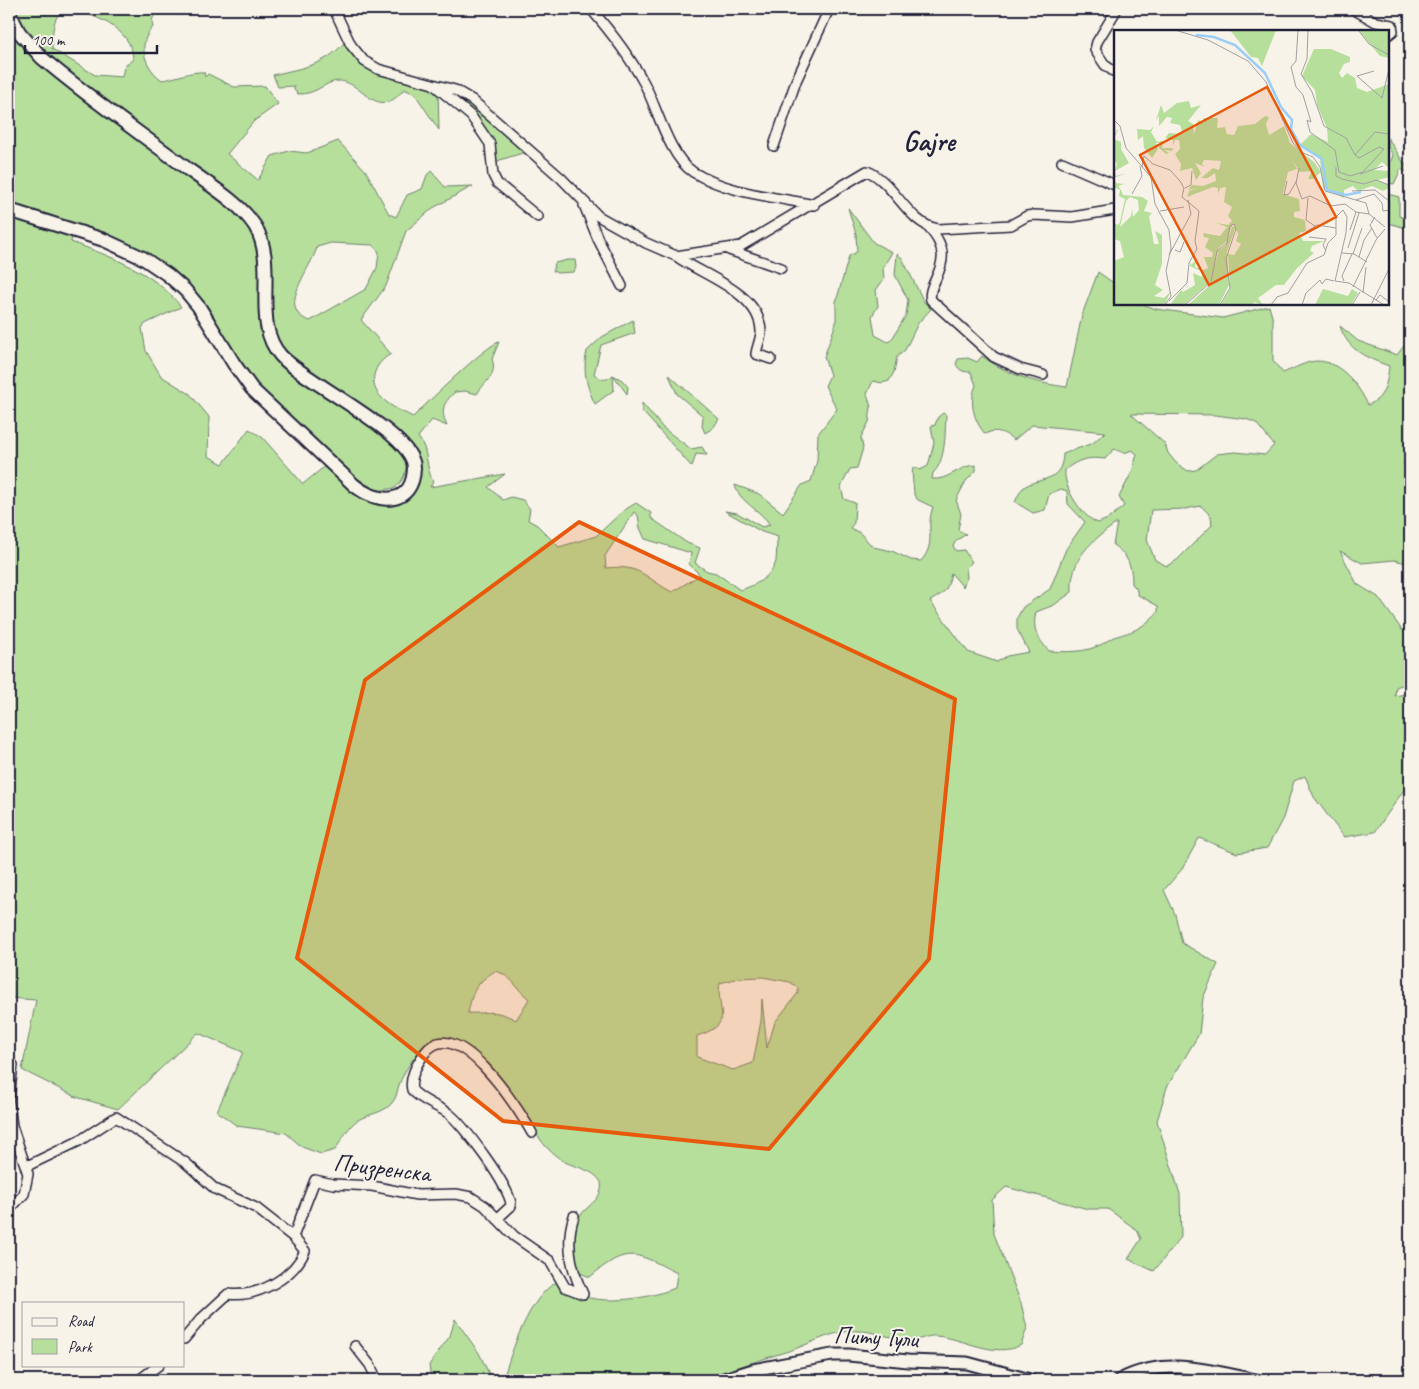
<svg xmlns="http://www.w3.org/2000/svg" width="1419" height="1389" viewBox="0 0 1419 1389" font-family="Caveat,sans-serif">
	<style>
		.green { fill: #b6df9c; stroke: #6c806c; fill-rule: evenodd }
		.lines { fill: none; stroke-linecap: round; stroke-linejoin: round }
		.minor-casing { stroke: #22223b; stroke-width: 12 }
		.tertiary-casing { stroke: #22223b; stroke-width: 15 }
		.secondary-casing { stroke: #22223b; stroke-width: 16 }
		.minor { stroke: #f7f3e8; stroke-width: 9 }
		.tertiary { stroke: #f7f3e8; stroke-width: 11 }
		.secondary { stroke: #f7f3e8; stroke-width: 12 }
		.marked { fill: #e8590c; fill-opacity: 0.2; stroke: #e8590c; stroke-width: 4; stroke-linejoin: round }
		.labels { text-anchor: middle; dominant-baseline: central; stroke-width: 4; stroke-linejoin: round; paint-order: stroke }
		.street-label { font-size: 25px; fill: #22223b; stroke: #f7f3e8 }
		.quarter-label { font-size: 28px; font-weight: bold; fill: #22223b; stroke: #f7f3e8 }
		.inset-river { fill: none; stroke: #9acef8; stroke-width: 2.5 }
		.inset-road { fill: none; stroke: #a29fa3; stroke-width: 1 }
		.view { fill: #e8590c; fill-opacity: 0.15; stroke: #e8590c; stroke-width: 2.5 }
		.inset-edge { fill: none; stroke: #22223b; stroke-width: 2.5 }
	</style>
	<rect width="100%" height="100%" fill="#f7f3e8"/>
	<filter id="ink" filterUnits="userSpaceOnUse"><feTurbulence type="fractalNoise" baseFrequency=".02" numOctaves="2"/><feDisplacementMap in="SourceGraphic" scale="10" xChannelSelector="R" yChannelSelector="G"/><feConvolveMatrix kernelMatrix="1 2 1 2 8 2 1 2 1" color-interpolation-filters="sRGB"/></filter>
	<g filter="url(#ink)">
		<!-- green -->
		<path class="green" d="M13,9h121l8,7 7,-7h48l-17,6 -22,-4c-5,5 -7,9 -5,16 -17,17 -8,41 9,53 15,-2 28,-9 42,-8l1,5 3,-3 26,13 31,-1 13,18 -24,17 -27,33 31,26 14,-24 17,-5 18,2 31,-12 28,30 23,43 7,3 11,-22 15,-6 5,-14 4,-4 14,16 28,-1 -40,22 -27,23 -20,55 -25,34 30,34c-17,9 -25,30 -8,45 8,8 20,13 30,18 13,-13 73,-72 86,-75l-7,17c6,16 -7,22 -15,35l-12,-3 -10,1c-12,11 -15,18 -8,34l-15,-6 -14,17c11,13 7,29 15,45l-3,5 75,-13 -17,13 15,13 8,-3 12,3 7,9 -2,11 9,5 22,22 37,-11 27,-25 13,-8 15,10v5l36,25 13,5 -5,15 12,8 9,2 24,17c14,-4 32,-13 36,-29 1,-8 0,-16 2,-24l-16,-5 -37,-21 12,2 25,14 8,-2c-9,-15 -32,-24 -35,-40l24,9 24,19 19,-28 9,-4 6,-20 1,-27 19,-25 -12,-23 5,-11 -6,-18 12,-34v-21l13,-46 8,-4 -1,-18 -8,-26 26,35 18,9 -9,16 1,11 -8,11 2,16 -6,10 3,19 13,7 4,-3 14,-24 2,-15 -13,-25 2,-21 5,4 22,44 7,7 -13,14 -13,27 -8,7 -3,15 -5,9 -7,2 -9,-2 -6,13 4,13 -2,15 -8,15 2,11 -6,20 -7,1 -9,18 3,12 11,4 -1,20 -4,5 10,5 13,14 19,4 19,9 10,1c16,-18 4,-33 12,-54l-15,-7 -4,-5c0,-9 -3,-20 -1,-28l7,3 8,-4 6,-23 -3,-17 4,-1 3,-8 5,-4 3,2c-1,17 0,46 -13,58l-1,6c16,2 28,-14 44,-14v6l-10,10 -10,19 5,14 -3,16 8,4 -10,7 -3,5 3,5 8,-1 8,12 -6,6 1,9 -4,10 -12,-14c-4,18 -5,19 -21,28l38,51 29,10 10,-6 22,-4 -12,-23v-11l6,-11 27,-18 16,-40 19,-27 -17,-18 -1,-13 -6,-2 -12,5 -4,16 -12,3 -18,-11c2,-4 5,-11 8,-14 14,-12 39,-3 40,-34l30,-11 12,-11 -73,-7 -18,15c-9,-7 -18,-12 -29,-6 -12,-15 -16,-32 -9,-49l-5,-13c-7,0 -12,-1 -15,-8l2,-5 10,-1 9,4 5,-6c26,19 53,27 85,31l15,-72 16,-43 17,12v20h27l14,5 67,9 46,-12 4,14v41l10,12c10,-4 24,-12 34,-12 24,0 42,25 51,44 17,-7 19,-22 21,-39 -22,-8 -41,-15 -49,-40l18,15 39,14 13,-17v115l-7,10 7,6v101l-3,-7 -13,-3 -32,3 -22,-12 17,33 21,13 24,33 8,-1v53l-14,5 -1,9 15,-3v88l-35,51 -31,5 -30,-40 -9,-21 -11,5 -11,37 -16,30 -30,5 -38,-15 -17,31 -18,21 11,24 7,29 36,21 -15,34 -4,36 -32,53 -10,34 23,73 1,43 -27,34 -26,-12 13,-20 -4,-9 -29,-21h-20l-82,-22 -14,13 2,34 27,69 6,25 -6,17c-27,14 -57,-7 -85,-9 -8,-1 -15,4 -22,4 -18,1 -35,-8 -53,-9 -28,-1 -44,10 -69,19 -29,9 -56,17 -83,30h-206c8,-28 27,-85 54,-98 26,27 86,19 118,6l2,-15c-42,-21 -49,-28 -87,4l-10,-4c-5,-17 -12,-40 -1,-56 8,-12 25,-18 22,-35 -8,-13 -24,-14 -36,-20 -10,-6 -18,-13 -25,-23 -18,-25 -75,-128 -114,-95 -11,10 -22,27 -27,41 -2,5 -2,11 -5,15 -7,13 -24,13 -36,20 -10,6 -16,20 -23,30l-14,4 -19,-7 -16,-14 -49,-7 -20,-15 26,-59 -45,-19 -80,76 -42,-12 -54,-27 14,-70 -27,-2v-783l64,18 -2,9c39,14 84,30 110,65l-36,17 -3,4 4,23 15,25 29,18 19,23 -1,39 15,8 26,-35 13,8 41,47 22,-18c20,18 50,55 79,33 8,-7 14,-15 16,-25 9,-34 -55,-65 -78,-80 -8,-5 -16,-12 -24,-18 -14,-10 -32,-18 -40,-34 -11,-24 -5,-64 -7,-90 -6,-25 -20,-39 -37,-56l-174,-130 -31,-28zM65,9c25,3 68,19 68,50l-9,8 -2,10 -27,-2 -43,-26c1,-13 -1,-33 13,-40zM331,243l42,2 6,7 -2,16 -11,21 -56,32c-36,-12 2,-53 7,-74zM1131,414l84,1 31,4 10,4 18,22 -9,10 -30,-3 -18,2 -21,16 -8,1 -12,-8 -8,-10 -3,-9zM1114,449l10,4 8,-3 5,4 -5,18 -13,25 5,9 -16,13 -10,4c-16,-6 -35,-35 -33,-53 13,-11 23,-13 40,-11zM1201,506l10,10 1,9 -35,35 -10,6 -12,-6 -8,-20 4,-30 34,-1zM634,512l4,3 2,13 5,11 46,14 -2,11 11,11 -28,17c-27,-14 -31,-28 -66,-24l-1,-12zM1117,523l-4,22c15,10 19,21 19,39l4,4 2,7 20,11v6c-18,18 -22,18 -44,25 -5,2 -9,6 -14,8 -16,8 -34,7 -51,6 -12,-14 -17,-21 -13,-39l18,-7 18,-13c-2,-34 19,-51 45,-69zM495,971c17,4 20,17 34,28l-13,21c-23,-12 -26,-6 -48,-7 5,-23 7,-29 27,-42zM762,977l28,5 8,6v5l-23,29 -8,26 -5,-49 -1,22 -8,42 -20,7 -36,-13v-21c40,-13 18,-25 23,-53l19,-5z
			M9,27l18,25 26,22 173,130c13,11 29,24 33,42 2,7 1,16 1,23 2,41 -5,75 28,103 26,19 105,60 116,85 5,12 0,23 -9,31l-18,3 -18,-10 -100,-91 -25,-38 -25,-44 -30,-31 -66,-39 -63,-23 -41,-11z
			M348,38l16,23 91,29 74,61 -29,9 -7,5 -4,-25 -51,-52 1,42 -24,-36 -11,-5c-27,35 -42,-9 -66,-8 -14,1 -22,14 -40,13l-4,-4v-4l-16,1 -5,-12c31,-8 54,-9 75,-37z
			M1388,138l15,24 7,4v8l-9,-5 -7,15 -6,-1v-13l5,-15 -5,-8z
			M1388,194l11,3v19l11,4v9l-22,-6z
			M568,260h7l1,7 -2,5 -17,1 -4,-2 2,-8z
			M633,320l2,13 -34,12 -7,29c8,6 11,8 19,1l9,5 6,7 -1,7 -14,-19 1,15 -19,14c-8,-16 -13,-34 -8,-53l15,-14z
			M669,375l50,44 -6,9 -8,5 -3,-7 1,-10 -26,-22z
			M642,403l21,25 28,21 11,-2 5,8 -11,-1 -4,13 -50,-56z
			M455,1319l24,34 13,27h-61l-2,-15 21,-29z"/>
		<g class="lines">
			<!-- minor casing -->
			<g class="minor-casing">
				<path id="minor" d="M334,9l17,36 13,16 14,8 55,15 38,32 19,28 3,31 4,8 41,34
					M591,9c19,22 39,48 53,74 13,24 25,74 49,89 34,21 82,25 121,33
					M1353,9l23,13 16,3 1,6 -5,4
					M1113,71l-8,-6 -10,-15 2,-8 20,-33
					M433,84l22,6 17,10 89,78 37,38 48,27 30,13 65,-10 126,-75c28,11 40,53 71,58l73,-4 16,-9 7,-1 38,2 43,-7
					M774,146l22,-65 33,-72
					M1062,162l53,23
					M584,205l14,34 24,47
					M927,226c35,35 -2,55 4,74l63,57 26,12 23,6
					M729,250l52,18
					M676,256c25,19 84,36 85,75 0,8 -4,15 -5,23l15,5
					M9,1098l4,-33
					M9,1103l3,23 16,48 -4,20 -15,16
					M27,1166l52,-25 37,-24 70,46 29,26 41,19 37,29
					M574,1216c-9,26 -3,53 9,78
					M497,1219l14,-13c1,-17 -48,-82 -63,-93 -12,-8 -26,-12 -36,-23 -3,-13 5,-26 12,-36 31,-45 94,54 108,79
					M184,1339l17,-20 27,-25c29,4 65,-16 77,-43l-12,-14 22,-57 18,4 39,2 45,9 39,-1 15,3 14,9 29,30 36,25 15,26 18,7
					M355,1346l15,19 7,15
					M139,1380l20,-15"/>
			</g>
			<!-- tertiary casing -->
			<g class="tertiary-casing">
				<path id="tertiary" d="M721,1380l32,-10 79,-15h17l59,6 59,2 63,17
					M1120,1380c45,-24 89,-9 136,0"/>
			</g>
			<!-- secondary casing -->
			<g class="secondary-casing">
				<path id="secondary" d="M9,12l10,20 23,26c47,40 98,75 147,112 22,16 51,33 66,56 24,40 -5,96 26,130 25,27 134,78 133,112 -1,38 -36,37 -60,17l-102,-96 -18,-25 -35,-57 -14,-17 -17,-15 -25,-17 -39,-18 -95,-30"/>
			</g>
			<!-- minor -->
			<use href="#minor" class="minor"/>
			<!-- tertiary -->
			<use href="#tertiary" class="tertiary"/>
			<!-- secondary -->
			<use href="#secondary" class="secondary"/>
		</g>
	</g>
	<!-- marked area -->
	<path class="marked" d="M579,522l376,177 -26,260 -160,190 -266,-28 -206,-163 68,-278z"/>
	<g class="labels">
		<!-- street labels -->
		<g class="street-label">
			<text transform="translate(382 1168) rotate(7)">Призренска</text>
			<text transform="translate(876 1337) rotate(3)">Питу Гули</text>
		</g>
		<!-- quarter labels -->
		<g class="quarter-label">
			<text x="929" y="140">Gajre</text>
		</g>
	</g>
	<!-- overview -->
	<g transform="translate(1114 30)">
		<rect width="275" height="275" fill="#f7f3e8"/>
		<path d="M116,0h46l-14,36 -4,-8 -7,-1zM244,0h31v28l-9,-2zM200,19h17l19,8v5l-6,2 -5,9 3,5 5,-5 8,5 2,10 10,4 22,-8v84l-7,-6 -8,8 15,1v6l-11,3 11,5v3l-6,3 -11,-5 -14,5 -5,-5 -9,4v8l-21,-10 -3,-29 -20,-14 11,-11 17,8 -1,-14 -10,-23 -2,-15 -13,-14zM75,71l2,7 10,-3 -13,16 5,3 1,10 4,-14 6,3 -1,-5h15l-1,10 8,-1 2,7 7,1 4,-9 17,-2 10,-8 4,1 -3,7 3,11 15,-9 6,17 24,19 7,10 -8,7h-5l4,-8 -12,1 -7,-11 4,8 -9,3 -5,22 16,5 1,12 -6,1v5l11,3 1,11 -7,2 4,8h21l-12,5 -2,5 4,2 -17,15 -13,17h-8l-18,13 5,7 -9,-3 -1,3h-32l9,-16 -2,-35 6,1 7,-11 -5,-3 2,-7 -5,-11 -5,17 -9,8 -8,33 -27,24h-14l11,-15 2,2 12,-7 -2,-12 9,4 1,-5 -13,-6v-4l1,3 5,-5 -1,7 8,3 5,-2 -4,-11h8l1,-4 -8,-6 4,-9 -5,-1 -1,-4 17,3 7,-9 -11,-4 12,2 4,-4 -4,-5 4,-9 -8,-5 2,-15 -6,1v6v-5l-2,5v-6l-5,-1 -26,10 2,-6 8,-3 -9,2 4,-5 11,1 13,-5 -1,-8 -7,5h-7l12,-10 6,2 2,-9 -17,-1 -2,4 3,3 -10,-4 6,10 -5,7 -4,-12 -12,3 1,-7 -6,-10 5,-5 -1,-9h-4l-2,6v-6l-8,-2 4,-5 14,1 -3,-9 -10,-2 2,-5 -5,-1 -8,9v-10l-3,4 5,-15 3,8 13,-10zM40,96l-3,6 6,10 6,-1 -1,7h11l-1,3 -8,-1 5,3 -3,1 -7,-6 1,-5h-4l2,6 -6,9 -8,-10 -1,-12 -5,4 -1,-11 13,1zM0,99l4,1 -4,9 7,3v7l8,14 -14,8 1,5 10,-3 -12,5 2,5 8,1 -6,2 3,4 2,5 19,2 6,4 -4,10 8,2 -3,3 5,28h5l-4,-13 7,4v29l-7,21 8,5 -9,6 10,2 6,-6 -5,13h-51v-44l10,-4 -4,-16 -6,-2v-16l4,2 2,-3 5,-23 -6,-3 1,-6 -6,-3v-14l3,-9 -3,-5v-25l3,-3zM16,167l8,3 1,10 -6,7 -1,-8 -1,7 -11,11 6,-26zM122,196l-9,26 2,33 -10,20h-31l23,-21 6,-32 9,-7 5,-18zM209,259l25,7 4,-7 6,4 -7,12h-36z" fill="#b6df9c" fill-rule="evenodd"/>
		<path class="inset-river" d="M82,5l18,2 21,8 30,28 16,34 11,13 -1,9 9,16 22,14 5,31 19,5 15,-3"/>
		<path class="inset-road" d="M61,0l33,10 40,21 18,21 27,61 8,9 12,5 7,10 5,24 41,12 3,11 16,13M184,0l-2,31 -5,6 5,20 7,8 8,27 -4,-2 3,12 25,18 4,22 11,4 13,-4 21,-23 -5,-2 -20,11 -4,-3 20,-23 14,2M194,0l-1,29 -6,15 11,18 12,34 22,12 9,17M244,0l11,14 20,11M260,41l-17,5 25,22 7,-29M0,90l6,6 6,22 25,29 4,27 14,26 2,18 -5,23 5,25 -6,9M28,137l2,-11 9,8 17,6 10,11 4,7 -2,9 17,14 -4,30M222,137v9l6,3 22,5 12,-4 13,5M185,138l-3,15 6,16 8,-3 21,10 14,-2 11,8 13,2M246,144l23,-8M173,151l-3,14 5,-1 8,-14M71,158l6,-3 1,-14M238,161l23,-1 14,11M18,164l10,-18 -2,-10M194,168l-2,22 9,6M242,170l18,-6 8,9 1,8 6,-1M46,181l24,-4M261,187l-5,8 7,13M236,200l6,-18M192,202l11,-7 19,3M195,207l17,2 -3,6 3,6M234,218l11,-35M61,220l5,2 4,-10M228,223l12,1 13,8M239,224l9,-26M55,225l22,-41 -3,-14M245,227l5,-17 8,-12M230,251l-2,-5 10,-22M239,257l23,-47 9,-11M249,263l3,-26M262,270l4,-5 8,6M55,271l18,-18 2,-20 8,-14 -2,-8M71,275l26,-23 6,-31 10,-8 3,-17 4,-2 2,5 -10,30 4,29 -10,17M157,275l6,-8 11,-4 19,-30 17,-8 4,-12 8,-8v-18l7,-7 4,7 -1,16 -11,48 14,2 35,22M188,275l4,-12 14,-13 2,4 4,-5 8,2M238,275l8,-13M257,275l18,-36"/>
		<path class="view" d="M153,57l69,130 -127,68 -69,-130z"/>
		<rect width="275" height="275" class="inset-edge"/>
	</g>
	<!-- margin -->
	<rect width="1419" height="1389" fill="none" stroke="#f7f3e8" stroke-width="30"/>
	<rect x="15" y="15" width="1389" height="1359" fill="none" stroke="#22223b" stroke-width="2" filter="url(#ink)"/>
	<!-- legend -->
	<rect x="22" y="1302" width="162" height="65" fill="#f7f3e8" stroke="#a29fa3"/>
	<rect x="32" y="1318" width="25" height="8" fill="#f7f3e8" stroke="#a29fa3"/>
	<text x="68" y="1326" font-size="15" fill="#22223b">Road</text>
	<rect x="32" y="1339" width="25" height="15" fill="#b6df9c" stroke="#a29fa3"/>
	<text x="68" y="1352" font-size="15" fill="#22223b">Park</text>
	<!-- scale -->
	<path d="M25 45v8h132v-8" fill="none" stroke="#22223b" stroke-width="2.5"/>
	<text x="32" y="45" font-size="15" fill="#22223b" stroke="#f7f3e8" stroke-width="4" paint-order="stroke">100 m</text>
</svg>
